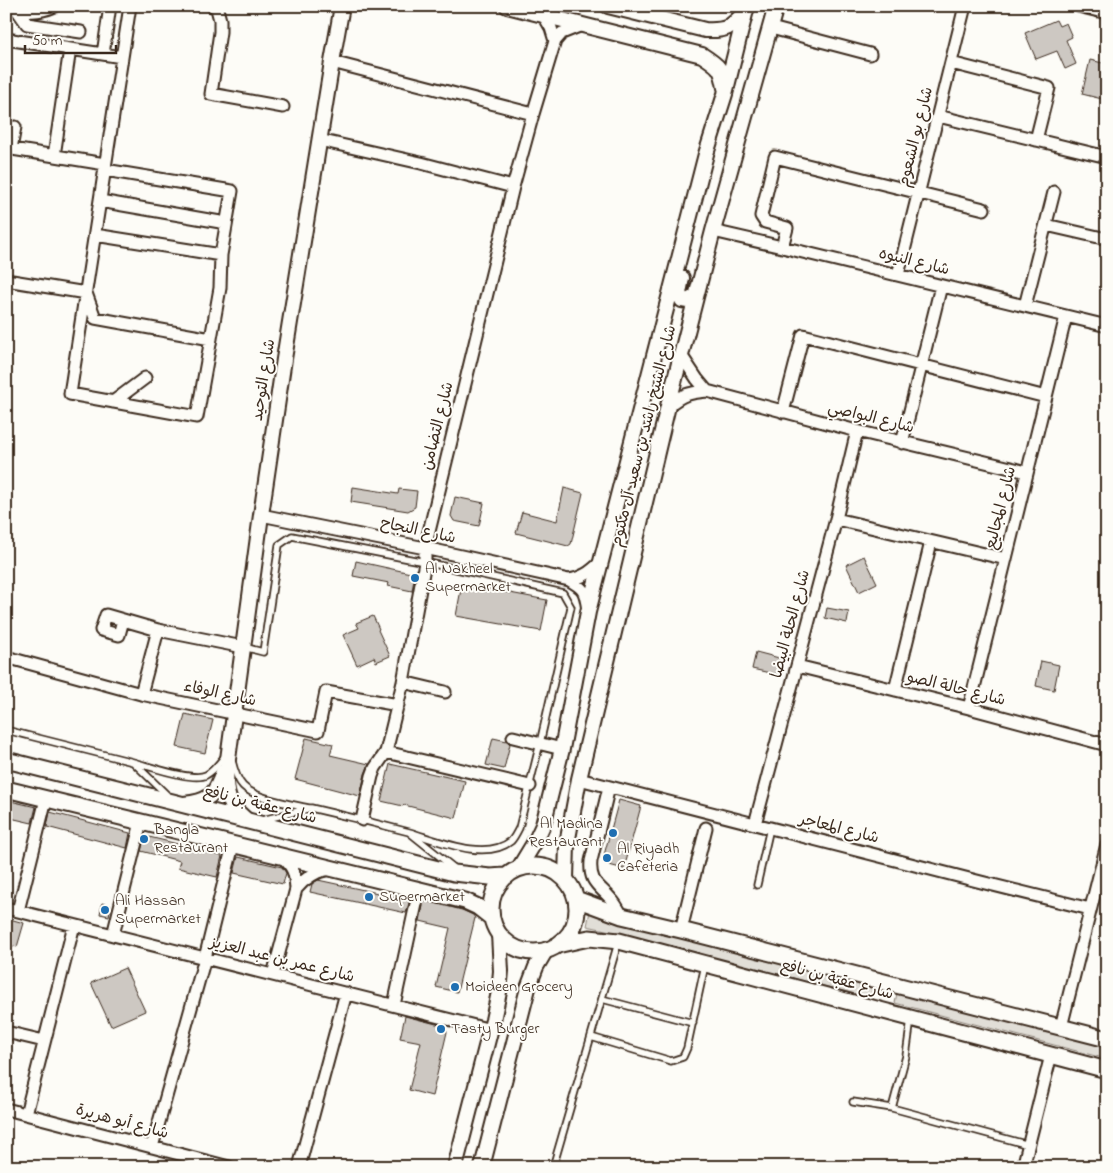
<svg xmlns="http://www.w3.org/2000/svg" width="1113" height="1173" viewBox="0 0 1113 1173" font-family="'Indie Flower','Playpen Sans Arabic',sans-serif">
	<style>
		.green { fill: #e1ded7; stroke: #8e847a }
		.building { fill: #cdc8c2; stroke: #3b2a1e }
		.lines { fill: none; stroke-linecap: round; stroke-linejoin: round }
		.service-casing { stroke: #3b2a1e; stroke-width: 9 }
		.minor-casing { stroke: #3b2a1e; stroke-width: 15 }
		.tertiary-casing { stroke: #3b2a1e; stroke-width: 18 }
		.secondary-casing { stroke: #3b2a1e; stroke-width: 19 }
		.service { stroke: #fdfcf7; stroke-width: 5.5 }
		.minor { stroke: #fdfcf7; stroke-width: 11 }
		.tertiary { stroke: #fdfcf7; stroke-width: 14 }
		.secondary { stroke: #fdfcf7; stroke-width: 15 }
		.poi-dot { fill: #1f6fb2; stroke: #fdfcf7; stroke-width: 2 }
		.labels { text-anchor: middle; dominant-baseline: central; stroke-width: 4; stroke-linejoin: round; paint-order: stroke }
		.street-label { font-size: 16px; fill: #3b2a1e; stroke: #fdfcf7 }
		.poi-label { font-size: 16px; fill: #3b2a1e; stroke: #fdfcf7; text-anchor: start }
	</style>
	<rect width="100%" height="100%" fill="#fdfcf7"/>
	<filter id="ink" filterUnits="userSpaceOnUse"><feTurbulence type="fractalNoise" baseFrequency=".02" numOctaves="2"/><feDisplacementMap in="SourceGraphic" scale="10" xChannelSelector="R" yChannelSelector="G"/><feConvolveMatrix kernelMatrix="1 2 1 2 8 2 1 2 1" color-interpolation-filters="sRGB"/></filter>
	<g filter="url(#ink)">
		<!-- green -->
		<path class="green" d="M590,911l17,8 266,67 -2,12 -265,-68 -19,-4z
			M897,993l210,53v13l-212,-56z"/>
		<!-- building -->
		<path class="building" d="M1056,20l3,6 7,-3 6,14 -6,3 10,24 -11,5 -8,-18 -21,8 -11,-26z
			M1090,60l17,4v14l-5,21 -20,-5z
			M353,487l45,7 1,-5 18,2 -2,16 -7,4 -57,-9z
			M564,488l19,5 -12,51 -3,2 -52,-13 6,-21 35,9z
			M455,497l29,6 -5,23 -25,-5 -3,-5z
			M864,556l13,27 -18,9 -13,-27z
			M356,561l59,13 -3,17 -24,-5 1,-3 -36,-7z
			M462,584l85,16 -6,31 -85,-15z
			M827,608l22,4 -2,11 -22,-5z
			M373,616l6,13 -1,1 12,26 -14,6 -2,-5 -17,8 -14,-30 16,-7 -3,-5z
			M756,652l27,7 -4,16 -27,-6z
			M1041,661l18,4 -5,25 -18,-4z
			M185,714l28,6 -8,33 -28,-6z
			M306,738l27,6 -3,11 39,9 -4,10 -5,22 -65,-17z
			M493,738l14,3 3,3 -6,25 -18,-4z
			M390,764l75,17 -9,37 -52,-13 -1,1 -22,-5z
			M6,800l30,7 -4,16 -26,-6z
			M619,800l22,6 -17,63 -15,-4 -5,-10z
			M50,812l80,21 -3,15 -80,-21z
			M145,836l37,9v2l40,9 -5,21 -39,-9 2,-7 -39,-10z
			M238,857l44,10 4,6 -3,11 -49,-11z
			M318,880l92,20 -4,13 -96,-21 2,-8z
			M422,900l40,10 11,5 2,3 -18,74 -21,-5 14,-59 -30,-7 3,-15z
			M102,903l9,3 -2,10 -9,-2z
			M6,918l18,5 -7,24 -11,-3z
			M125,968l20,43 -34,15 -20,-43z
			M405,1016l39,10 3,6 -15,64 -23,-6 12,-48 -21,-4z"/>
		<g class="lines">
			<!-- service casing -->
			<g class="service-casing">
				<path id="service" d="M244,647l19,5 16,-107 13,-9 133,26 138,31 8,14 -31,136 -21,85c-2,4 -5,10 -8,13 -26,21 -74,-1 -102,-9
					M6,730l127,32 36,35
					M232,761c2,8 5,19 11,25 13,13 48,18 66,22
					M133,762c16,4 60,20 73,13 8,-4 14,-13 19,-19
					M262,820l49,-12 51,12 47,12 45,36
					M757,885l13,-57
					M602,999l91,24
					M591,1037l80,24 12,-4 4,-9 18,-83
					M853,1102l39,6 137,37
					M892,1108l14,-52 5,-37
					M553,1167l65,-224"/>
			</g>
			<!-- minor casing -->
			<g class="minor-casing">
				<path id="minor" d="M14,6c13,8 27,6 41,0
					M213,6l4,3 3,11v12l-9,62 72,13
					M1078,6l29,7
					M15,7l12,17 54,8
					M544,16l7,12 4,13
					M771,28l99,26
					M6,39l116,18
					M103,54l7,-48
					M332,62l201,52
					M951,63l98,25 -13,52
					M938,116l169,41
					M319,140l102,23 92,24
					M6,148l99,16
					M11,149l4,-22
					M54,156l16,-107
					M105,170l127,21 -11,64 -1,33 -23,129 -127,-23 60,-388
					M100,201l126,22
					M1046,225l61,14
					M713,231l69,16 325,79
					M95,235l126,20
					M782,247l5,-19 -22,-6 -4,-6 14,-59 209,52
					M898,275l67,-269
					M6,280l80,13 9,25 116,21
					M1025,306l29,-114
					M681,355l16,24 10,12
					M113,402l32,-24
					M668,406c15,-12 20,-13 39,-15l150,40 170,41
					M783,412l20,-77 243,62
					M902,443l39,-157
					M261,515l164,33 144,32c16,9 16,11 19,30
					M836,519l170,40
					M569,580c14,-2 21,-8 32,-18
					M123,620l-4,15 -18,-5 5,-15 52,15 85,17
					M6,657l135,37 177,37 8,-39 72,13
					M797,666l172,42 138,37
					M403,682l42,10
					M895,690l36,-148
					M141,694l17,-64
					M969,708l97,-392
					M513,737l49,12
					M386,752l144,34
					M579,779l402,103 109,27
					M609,787l-18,74c-2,22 8,24 20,38 5,5 8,11 11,17
					M362,820l10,-44 3,-8 11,-16 17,-70 22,-120v-14l88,-361 20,-73 22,-73 7,-8 20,-8
					M755,824l81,-305 21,-88
					M296,889c9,-11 19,-18 34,-20
					M6,908l485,122
					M18,911l28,-112
					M681,930l25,-102
					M113,935l28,-113
					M273,975l23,-86c-1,-15 -2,-22 -14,-32
					M394,1005l22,-101
					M1061,1027l46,-183
					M6,1032l38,9
					M6,1109l223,58
					M26,1114l48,-189
					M152,1147l53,-189 28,-113
					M299,1167l47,-174
					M1023,1167l28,-112"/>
			</g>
			<!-- tertiary casing -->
			<g class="tertiary-casing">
				<path id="tertiary" d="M507,6l195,49c17,11 20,13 23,33
					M608,6l97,24c22,1 25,-2 40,-18
					M682,278l-3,15 3,7 6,1 8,-5
					M184,804c25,-3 31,-8 39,-32
					M246,820c-3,-4 -8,-7 -11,-11 -12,-14 -9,-33 -7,-50l33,-244 23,-156 48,-297 10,-56
					M519,868l17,-28 7,-15 19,-76 26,-137 118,-458 19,-60 22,-88
					M566,879l1,-35 12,-65 89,-373 45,-175 63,-225
					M455,1167l38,-147 6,-28 2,-21 -2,-37
					M482,1167l46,-179 8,-21 10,-17"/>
			</g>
			<!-- secondary casing -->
			<g class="secondary-casing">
				<path id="secondary" d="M6,760l448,113 36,4 15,-1
					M6,789l459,112 13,6 14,11
					M491 909a43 43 0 1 1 86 0a43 43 0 1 1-86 0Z
					M576,899l46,17 59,14 426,109
					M557,945l32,-7 30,3 488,129"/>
			</g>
			<!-- service -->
			<use href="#service" class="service"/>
			<!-- minor -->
			<use href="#minor" class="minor"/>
			<!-- tertiary -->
			<use href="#tertiary" class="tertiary"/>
			<!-- secondary -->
			<use href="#secondary" class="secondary"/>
		</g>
	</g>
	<!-- markers -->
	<g class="poi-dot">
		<circle cx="415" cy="578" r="5"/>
		<circle cx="613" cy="833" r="5"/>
		<circle cx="144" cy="839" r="5"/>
		<circle cx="607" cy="858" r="5"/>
		<circle cx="369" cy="897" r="5"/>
		<circle cx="105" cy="910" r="5"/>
		<circle cx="455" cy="987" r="5"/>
		<circle cx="441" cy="1029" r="5"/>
	</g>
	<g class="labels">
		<!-- street labels -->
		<g class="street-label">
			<text transform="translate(916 137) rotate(-76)">شارع بو الشعوم</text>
			<text transform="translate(914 262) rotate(14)">شارع النيوه</text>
			<text transform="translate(264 380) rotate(-81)">شارع التوحيد</text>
			<text transform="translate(871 418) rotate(14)">شارع البواصي</text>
			<text transform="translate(438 426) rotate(-76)">شارع التضامن</text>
			<text transform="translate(644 436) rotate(-76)">شارع الشيخ راشد بن سعيد آل مكتوم</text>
			<text transform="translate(1001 508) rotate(-76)">شارع المجاليع</text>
			<text transform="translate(418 531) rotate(12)">شارع النجاح</text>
			<text transform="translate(791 624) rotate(-75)">شارع الحلة البيضا</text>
			<text transform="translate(956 689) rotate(14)">شارع حالة الصو</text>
			<text transform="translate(220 694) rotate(12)">شارع الوفاء</text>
			<text transform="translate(260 805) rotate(14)">شارع عقبة بن نافع</text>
			<text transform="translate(839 829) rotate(14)">شارع المعاجر</text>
			<text transform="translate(282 960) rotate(14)">شارع عمر بن عبد العزيز</text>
			<text transform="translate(837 980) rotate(15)">شارع عقبة بن نافع</text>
			<text transform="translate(122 1122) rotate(15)">شارع أبو هريرة</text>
		</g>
		<!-- poi labels -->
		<g class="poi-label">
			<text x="425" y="569">Al Nakheel<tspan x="425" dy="18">Supermarket</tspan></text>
			<text x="603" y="824" text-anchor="end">Al Madina<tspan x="603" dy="18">Restaurant</tspan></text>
			<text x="154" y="830">Bangla<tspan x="154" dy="18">Restaurant</tspan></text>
			<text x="617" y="849">Al Riyadh<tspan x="617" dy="18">Cafeteria</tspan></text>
			<text x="379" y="897">Supermarket</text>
			<text x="115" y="901">Ali Hassan<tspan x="115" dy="18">Supermarket</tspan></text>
			<text x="465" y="987">Moideen Grocery</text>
			<text x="451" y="1029">Tasty Burger</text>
		</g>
	</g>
	<!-- margin -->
	<rect width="1113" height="1173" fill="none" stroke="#fdfcf7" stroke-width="25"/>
	<rect x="12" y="12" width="1088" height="1148" fill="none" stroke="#3b2a1e" stroke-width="2" filter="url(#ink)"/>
	<!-- scale -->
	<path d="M25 45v8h91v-8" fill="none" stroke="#3b2a1e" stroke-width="2.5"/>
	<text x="32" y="45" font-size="15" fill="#3b2a1e" stroke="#fdfcf7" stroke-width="4" paint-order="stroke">50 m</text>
</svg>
